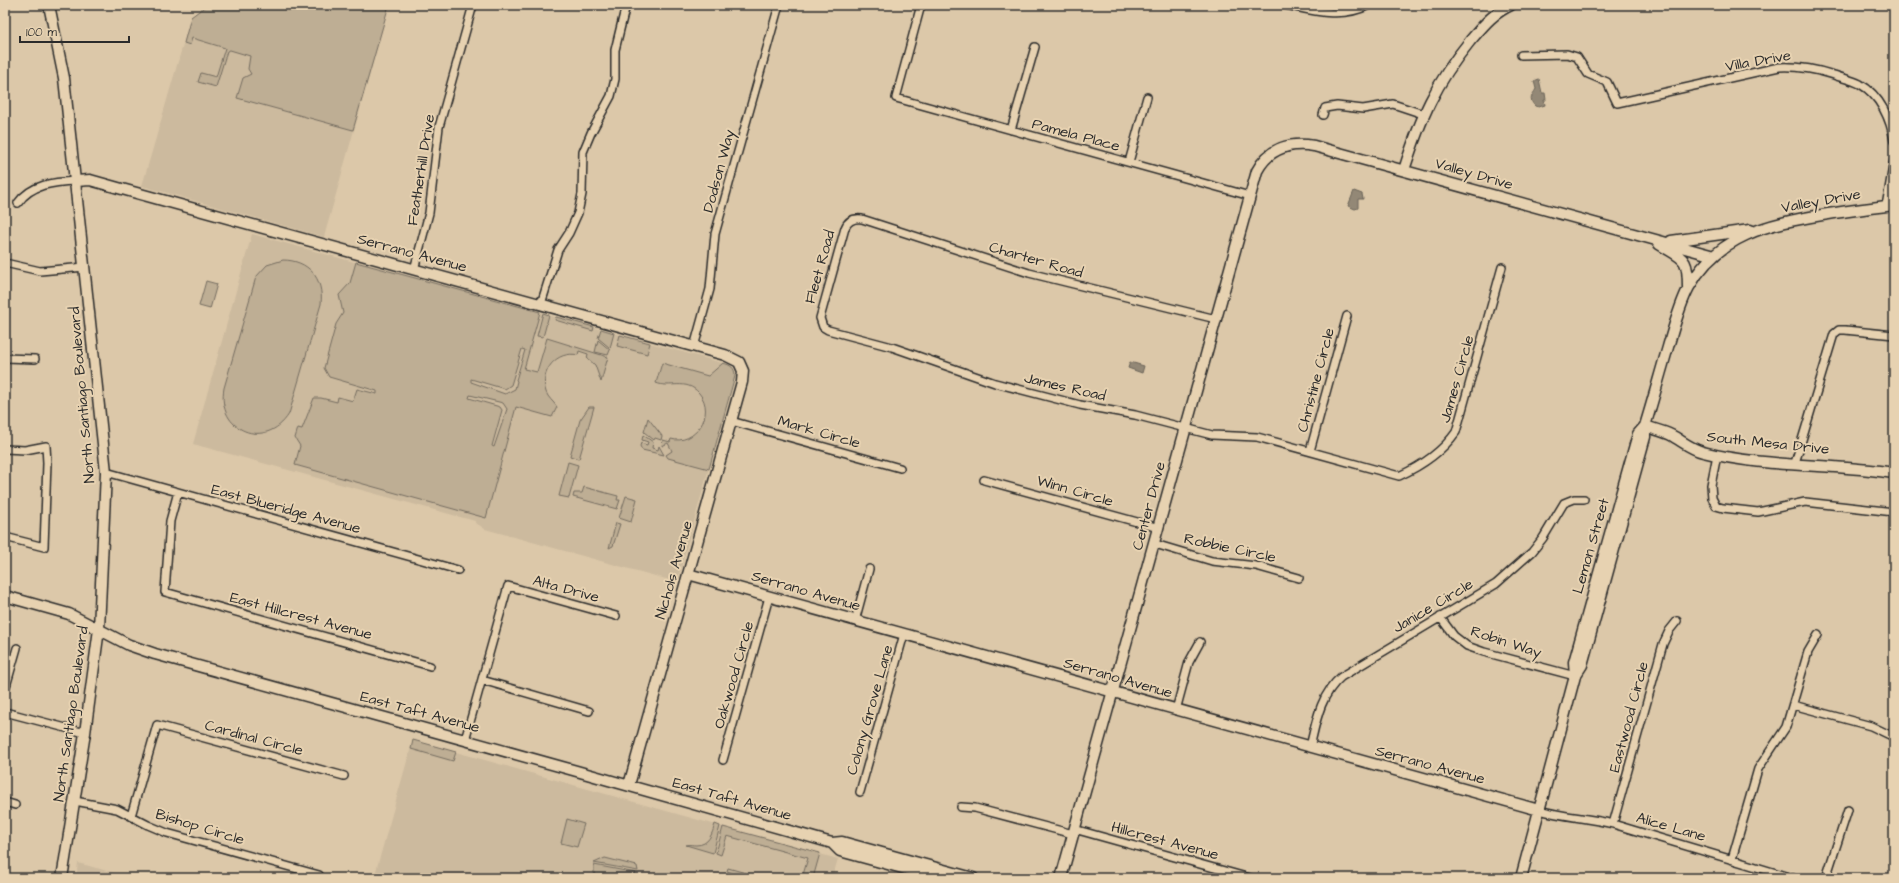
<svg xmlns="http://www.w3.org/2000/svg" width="1899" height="883" viewBox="0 0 1899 883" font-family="'Architects Daughter',sans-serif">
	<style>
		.built { fill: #ccba9e }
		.green { fill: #beae94; stroke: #746c60; fill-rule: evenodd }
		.water { fill: #938876; stroke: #696358 }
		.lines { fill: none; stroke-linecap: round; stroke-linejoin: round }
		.street-casing { stroke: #2b2b2b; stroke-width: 10 }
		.secondary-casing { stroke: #2b2b2b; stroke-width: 13 }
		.street { stroke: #e7d2b1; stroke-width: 7 }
		.secondary { stroke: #e7d2b1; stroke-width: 10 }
		.labels { text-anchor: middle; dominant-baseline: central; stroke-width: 4; stroke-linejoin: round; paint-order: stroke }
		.street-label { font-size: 15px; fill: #2b2b2b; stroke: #e7d2b1 }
	</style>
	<rect width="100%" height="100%" fill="#dcc8a9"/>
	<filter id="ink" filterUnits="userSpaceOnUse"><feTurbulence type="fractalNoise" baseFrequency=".025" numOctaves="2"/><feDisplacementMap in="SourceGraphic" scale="8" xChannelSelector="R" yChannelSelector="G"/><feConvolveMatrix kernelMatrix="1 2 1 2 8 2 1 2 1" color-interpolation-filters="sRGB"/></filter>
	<g filter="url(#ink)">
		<!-- built -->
		<path class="built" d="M207,5h182l-65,232 -182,-51 49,-169z
			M252,234l478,131 4,5 1,6 -58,206 -192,-53 -6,-4 -4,-2v-2l-282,-77z
			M413,740l425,119 -6,19h-458z
			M78,863l55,15h-57z"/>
		<!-- green -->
		<path class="green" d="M207,5h182l-36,125 -116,-32 6,-20 8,-4 -3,-5 2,-13 -20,-6 -3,1 -11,36 -18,-5 3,-9 15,4 9,-29 -33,-10 -2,7 -6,-2 7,-26z
			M283,260c25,0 41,18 38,44l-32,110c-23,37 -73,17 -65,-26l32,-111 11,-12z
			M356,262l184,50 -16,57 13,3 10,-34 61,19 -7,25 -6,-17 -8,-7 1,-4 -9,-3 -1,4c-21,-5 -39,16 -32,37 2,6 7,9 11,15l-5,10 -36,-10 -30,111 -191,-53 5,-19 -5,-8 3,-10 4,1 12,-31h7l16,4 1,-5 15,4 4,-12 20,5v-3l-48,-14 -5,-9 12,-44 7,-11 -4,-18 11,-12zM522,349l3,1 -9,30 1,1 -2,8 -10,5 -34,-12v-3l34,10 6,-4zM470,395l33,8 4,6 -13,38 -2,-1 10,-36 -2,-3 -31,-9z
			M206,281l11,3 -7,25 -11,-3z
			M543,313l6,2 -6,22 -6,-1z
			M556,317l38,10 -1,4 -38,-11z
			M601,329l13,4 -4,15 -12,-10z
			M620,335l30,8 -3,11 -30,-8z
			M598,340l12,10 -2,5 -13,-3z
			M662,363l46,13 15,-13c7,2 12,4 12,13l-26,93 -41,-11 -2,-3 6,-4 -4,-8 -6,3 1,-6 7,2 1,-3c23,7 46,-25 28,-46 -13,-15 -29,-4 -43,-10z
			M589,407h5l-15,52 -9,-3 10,-36z
			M648,418l14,18 -1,4 -6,-2 -1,2 -10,-8z
			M643,435l10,7 -1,6 6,2 1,-4 5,9 -22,-5 -2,-4 1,-3 6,2 1,-3 -6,-2z
			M568,462l10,3 -9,33 -10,-2z
			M584,487l34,9 -1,4h3l-3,9 -44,-12 1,-4h8z
			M626,496l11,3 -6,23 -12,-4z
			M616,523l4,1 -7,22 -4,2z
			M413,740l43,12 -3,9 -42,-12z
			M567,819l17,5 -7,23 -16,-4z
			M715,824l5,2 -7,27 -27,-8c5,-1 6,0 10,0 13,0 16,-11 19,-21z
			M723,827l97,26 -7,25h-11l6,-20 -81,-22 -6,19 -5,-2z
			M605,858l32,8 1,5 -44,-8z
			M594,865l42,8 -5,4 -34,1 -3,-5z
			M728,868l36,10h-33l1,-5 -5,-2z"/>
		<!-- water -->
		<path class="water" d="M1539,79l3,14h3l1,7h-2l1,5 -6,2 -4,-1c-7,-7 -3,-10 1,-17l-2,-8z
			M1354,191l8,3 1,5h-5v9l-3,1 -7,-3z
			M1130,362l14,4 -2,7 -14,-5z"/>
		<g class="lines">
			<!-- street casing -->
			<g class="street-casing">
				<path id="street" d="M921,5l-25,93 354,98
					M1286,5c28,6 56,14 83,0
					M1521,55l46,-1 10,3 11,17 19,8 10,21 162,-36c20,-1 36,2 55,8 8,3 18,5 26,9 20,11 31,36 34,57
					M1323,115l2,-7 12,-2 26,3 30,-5 30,10
					M1011,130l24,-83
					M1129,162l18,-65
					M18,203c13,-19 36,-21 58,-22
					M1886,206l8,-46
					M5,263l35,8 45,-4
					M414,270l15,-57 10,-86 34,-122
					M541,304l17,-54 11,-17 9,-20 4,-19 1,-42 8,-19 20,-37 4,-17v-29l11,-45
					M1216,319l-187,-46 -167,-54c-8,-1 -14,1 -17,9l-25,90 3,9 5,3 64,17 103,36 85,22 55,10 77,20 45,2 142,39c22,-10 43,-24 57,-44l46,-165
					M694,347l16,-58 5,-55 64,-229
					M5,358l30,1
					M731,421l169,47
					M5,449l20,1 21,-4 1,17 -3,84 -39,-10
					M1310,451l37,-135
					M1717,455l-6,30 1,13 4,8 7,2 35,4 47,-10 89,10
					M1795,463l39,-129 5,-4h6l49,5
					M106,472l352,98
					M984,480l175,48
					M178,492l-8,29 -5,71 265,74
					M1155,544l57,17 44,5 43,12
					M1440,617l14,19 13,10 17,6 91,24
					M855,621l14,-52
					M482,680l107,31
					M5,690l12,-42
					M1793,705l78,21 23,11
					M1176,710l13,-48 11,-20
					M5,712l80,21
					M465,740l43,-154 108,30
					M1310,747c6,-25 10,-52 31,-70l155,-93 36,-32 11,-14 21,-35 10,-4h10
					M723,760l46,-163
					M860,792l44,-158
					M75,801l42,8 31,16 19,8 152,42
					M5,802l10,3
					M961,807l14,1 98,26
					M1539,810c25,7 50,8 74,14l180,54
					M131,816l26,-91 187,51
					M1613,824l50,-180 6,-13 8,-10
					M1074,829l176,49
					M1732,859l26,-90 28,-42 22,-75 10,-17
					M1826,878l22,-68"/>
			</g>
			<!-- secondary casing -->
			<g class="secondary-casing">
				<path id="secondary" d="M49,5l15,73 42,394 -7,157 -14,104 -23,145
					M1404,170c17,-53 31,-86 66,-129 13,-15 23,-28 41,-36
					M76,181l14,-1 32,9 603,166 14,7 4,9 -1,11 -113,403
					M1671,241l79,-11
					M1659,244c25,16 29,12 29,43
					M1645,426c8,3 18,5 26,9 11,6 20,14 32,17 62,16 128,11 191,21
					M688,574l851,236
					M5,596l64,18 60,31 26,9 418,116 259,73 10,-1 131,36
					M1575,676l-1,-14 64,-228 7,-8
					M832,843l8,8 99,27
					M1061,878l196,-707c12,-23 33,-29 57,-25l400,110
					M1521,878l54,-202 7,-11 63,-228v-11c8,-26 15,-52 23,-79 6,-20 11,-41 21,-60 29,-52 79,-63 133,-72 24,-4 48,-7 72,-10"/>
			</g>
			<!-- street -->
			<use href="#street" class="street"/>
			<!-- secondary -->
			<use href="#secondary" class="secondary"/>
		</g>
	</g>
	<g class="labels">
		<!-- street labels -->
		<g class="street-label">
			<text transform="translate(1758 61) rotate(-10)">Villa Drive</text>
			<text transform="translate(1076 135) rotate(15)">Pamela Place</text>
			<text transform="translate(421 170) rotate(-81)">Featherhill Drive</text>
			<text transform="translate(719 171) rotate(-75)">Dodson Way</text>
			<text transform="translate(1474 174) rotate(16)">Valley Drive</text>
			<text transform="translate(1821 201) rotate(-10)">Valley Drive</text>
			<text transform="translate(412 253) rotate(15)">Serrano Avenue</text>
			<text transform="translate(1036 260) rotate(16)">Charter Road</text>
			<text transform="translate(820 267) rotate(-74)">Fleet Road</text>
			<text transform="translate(1457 379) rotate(-74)">James Circle</text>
			<text transform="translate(1316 380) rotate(-75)">Christine Circle</text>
			<text transform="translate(1065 387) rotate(13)">James Road</text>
			<text transform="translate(82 395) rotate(-95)">North Santiago Boulevard</text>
			<text transform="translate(819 432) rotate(16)">Mark Circle</text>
			<text transform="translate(1768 443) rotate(6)">South Mesa Drive</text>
			<text transform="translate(1075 491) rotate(16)">Winn Circle</text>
			<text transform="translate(1149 506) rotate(-75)">Center Drive</text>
			<text transform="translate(286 509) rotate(15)">East Blueridge Avenue</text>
			<text transform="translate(1591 546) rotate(-74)">Lemon Street</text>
			<text transform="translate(1230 548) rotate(12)">Robbie Circle</text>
			<text transform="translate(674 570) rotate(-74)">Nichols Avenue</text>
			<text transform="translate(566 589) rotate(15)">Alta Drive</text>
			<text transform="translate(806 591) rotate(16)">Serrano Avenue</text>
			<text transform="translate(1433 606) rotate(-31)">Janice Circle</text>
			<text transform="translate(301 616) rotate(15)">East Hillcrest Avenue</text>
			<text transform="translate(1506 642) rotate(18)">Robin Way</text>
			<text transform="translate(734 675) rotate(-74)">Oakwood Circle</text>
			<text transform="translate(1118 678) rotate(16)">Serrano Avenue</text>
			<text transform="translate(870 710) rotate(-74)">Colony Grove Lane</text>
			<text transform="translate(420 712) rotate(15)">East Taft Avenue</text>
			<text transform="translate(71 714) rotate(-82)">North Santiago Boulevard</text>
			<text transform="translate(1629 717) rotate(-75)">Eastwood Circle</text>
			<text transform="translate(254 738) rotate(15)">Cardinal Circle</text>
			<text transform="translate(1430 765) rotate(15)">Serrano Avenue</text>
			<text transform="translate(732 799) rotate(16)">East Taft Avenue</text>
			<text transform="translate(200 827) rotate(17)">Bishop Circle</text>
			<text transform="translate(1671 827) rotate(16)">Alice Lane</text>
			<text transform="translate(1165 841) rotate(15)">Hillcrest Avenue</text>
		</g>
	</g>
	<!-- margin -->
	<rect width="1899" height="883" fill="none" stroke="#e7d2b1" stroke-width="20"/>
	<rect x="10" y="10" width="1879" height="863" fill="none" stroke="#2b2b2b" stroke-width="1.5" filter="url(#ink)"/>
	<!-- scale -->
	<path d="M20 36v6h109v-6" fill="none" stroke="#2b2b2b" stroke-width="2"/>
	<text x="26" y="36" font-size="12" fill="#2b2b2b" stroke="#e7d2b1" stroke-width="3" paint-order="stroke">100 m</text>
</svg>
